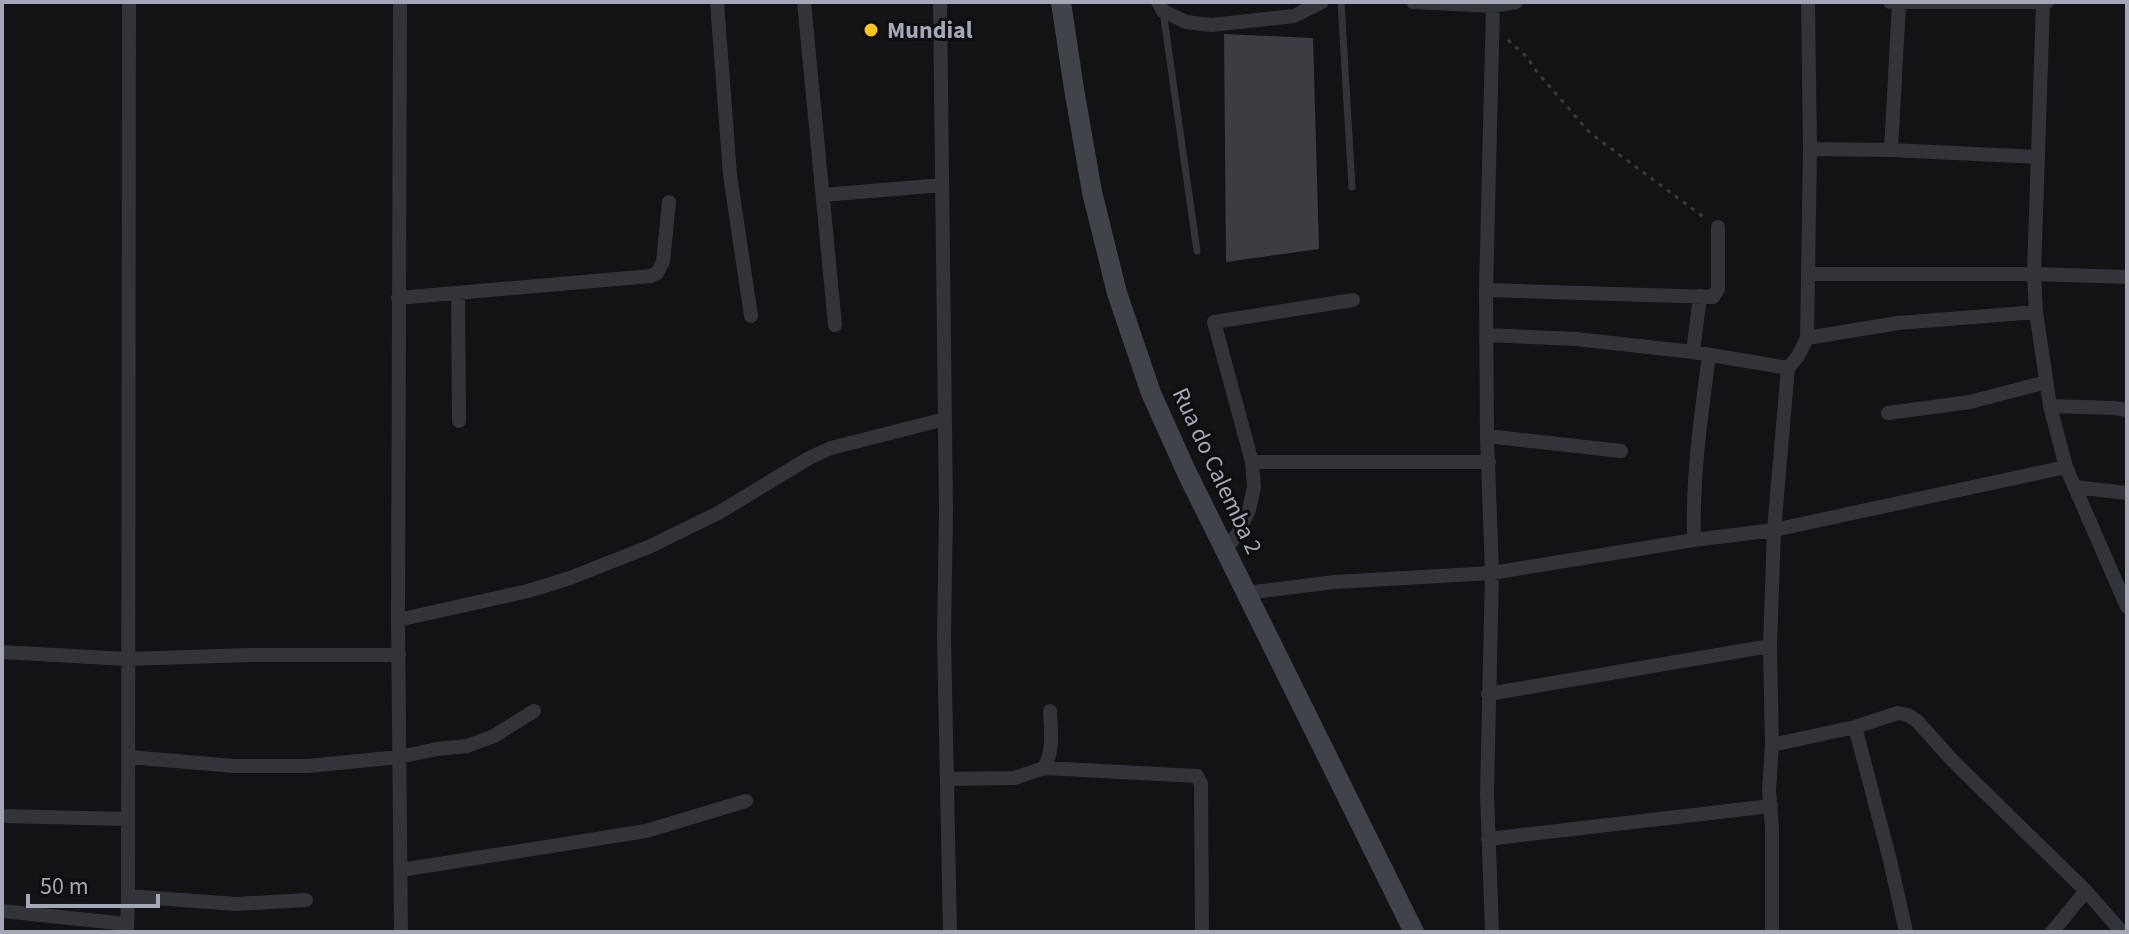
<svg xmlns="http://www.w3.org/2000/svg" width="2129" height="934" viewBox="0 0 2129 934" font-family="'Source Sans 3',sans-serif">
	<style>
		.building { fill: #3c3c42 }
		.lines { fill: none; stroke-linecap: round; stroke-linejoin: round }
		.path { stroke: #393b41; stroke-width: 3; stroke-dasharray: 4 6; stroke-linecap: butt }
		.lane { stroke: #33343a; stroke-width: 7 }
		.street { stroke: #33343a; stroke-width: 14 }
		.secondary { stroke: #41434a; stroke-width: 20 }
		.poi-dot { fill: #ffc520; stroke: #0e0e0f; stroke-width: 3 }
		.labels { text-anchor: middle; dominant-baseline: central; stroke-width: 6; stroke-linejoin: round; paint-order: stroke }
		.poi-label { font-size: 24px; font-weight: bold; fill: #a3a7b6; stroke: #0e0e0f; text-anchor: start }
		.street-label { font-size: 24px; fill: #a3a7b6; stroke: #0e0e0f }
	</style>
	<rect width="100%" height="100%" fill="#131214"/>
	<!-- building -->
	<path class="building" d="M1224,34l89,4 6,211 -93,13z"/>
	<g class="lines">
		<!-- path -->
		<path class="path" d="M1508,40l18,16 11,16 53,61 115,85"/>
		<!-- lane -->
		<path class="lane" d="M1341,2l11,185
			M1163,11l34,240"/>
		<!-- street -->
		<path class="street" d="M400,2l-2,618 3,312
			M717,2l13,173 21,141
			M804,2l31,323
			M940,2l6,509 -2,125 6,296
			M1158,2l5,9 23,11 25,3 83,-9 28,-14
			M1413,2l80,4 23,-4
			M1890,2h157
			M2043,3l-9,271 2,38 14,94 16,61 61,140
			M1810,149l81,1 147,7
			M1891,150l8,-147
			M823,195l119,-10
			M1808,274h226l93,3
			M1486,290l227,7 5,-8v-62
			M458,293l1,128
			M398,298l253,-22 6,-3 6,-11 6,-60
			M1486,335l90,4 117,13 95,16
			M1807,338l91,-15 138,-11
			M1693,352l7,-56
			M2050,406l64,2 13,2
			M1888,413l82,-11 76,-20
			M1487,436l134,15
			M1252,462h237
			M2075,487l52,6
			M1694,540c-2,-62 7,-124 15,-185
			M1225,551l13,-18 11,-23 5,-23 -2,-25 -38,-140 139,-22
			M1246,593l89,-11 157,-9 202,-33 80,-10 292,-63
			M398,620l130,-29 42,-13 81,-32 69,-34 89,-54 22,-10 114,-29
			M2,652l125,7 123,-4h149
			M1488,694l282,-48
			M1855,727l35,133 16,72
			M1772,745l83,-18 43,-14 10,2 9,6 36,40 133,130 36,41
			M129,757l105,9h74l91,-9 38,-8 30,-3 27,-10 40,-25
			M1044,768l153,8 4,8 1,148
			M947,779l67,-1 30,-10c10,-18 7,-37 6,-57
			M2,816l125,3
			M1488,839l283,-33
			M401,870l245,-39 100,-30
			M128,896l108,8 70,-4
			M2,911l125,13
			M127,932l1,-36 1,-894
			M1492,932l-5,-139 5,-220 -5,-137 -1,-146 7,-284
			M1772,932v-104l-3,-38 3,-45 -2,-99 4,-116 14,-162 10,-12 9,-18 3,-189 -2,-147
			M2052,932l34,-41"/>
		<!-- secondary -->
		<path class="secondary" d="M1061,2l13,87 18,103 25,101 34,100 36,80 227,459"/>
	</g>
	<!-- markers -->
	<circle class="poi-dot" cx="871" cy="30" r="8"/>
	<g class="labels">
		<!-- poi labels -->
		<g class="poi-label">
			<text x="887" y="30">Mundial</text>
		</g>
		<!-- street labels -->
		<g class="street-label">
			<text transform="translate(1217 471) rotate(65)">Rua do Calemba 2</text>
		</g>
	</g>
	<!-- border -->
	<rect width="2129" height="934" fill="none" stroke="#a3a7b6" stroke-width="8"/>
	<!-- scale -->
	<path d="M28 894v12h130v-12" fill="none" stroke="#a3a7b6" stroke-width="4"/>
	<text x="40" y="894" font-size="24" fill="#a3a7b6" stroke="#0e0e0f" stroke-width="6" paint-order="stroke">50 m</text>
</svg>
